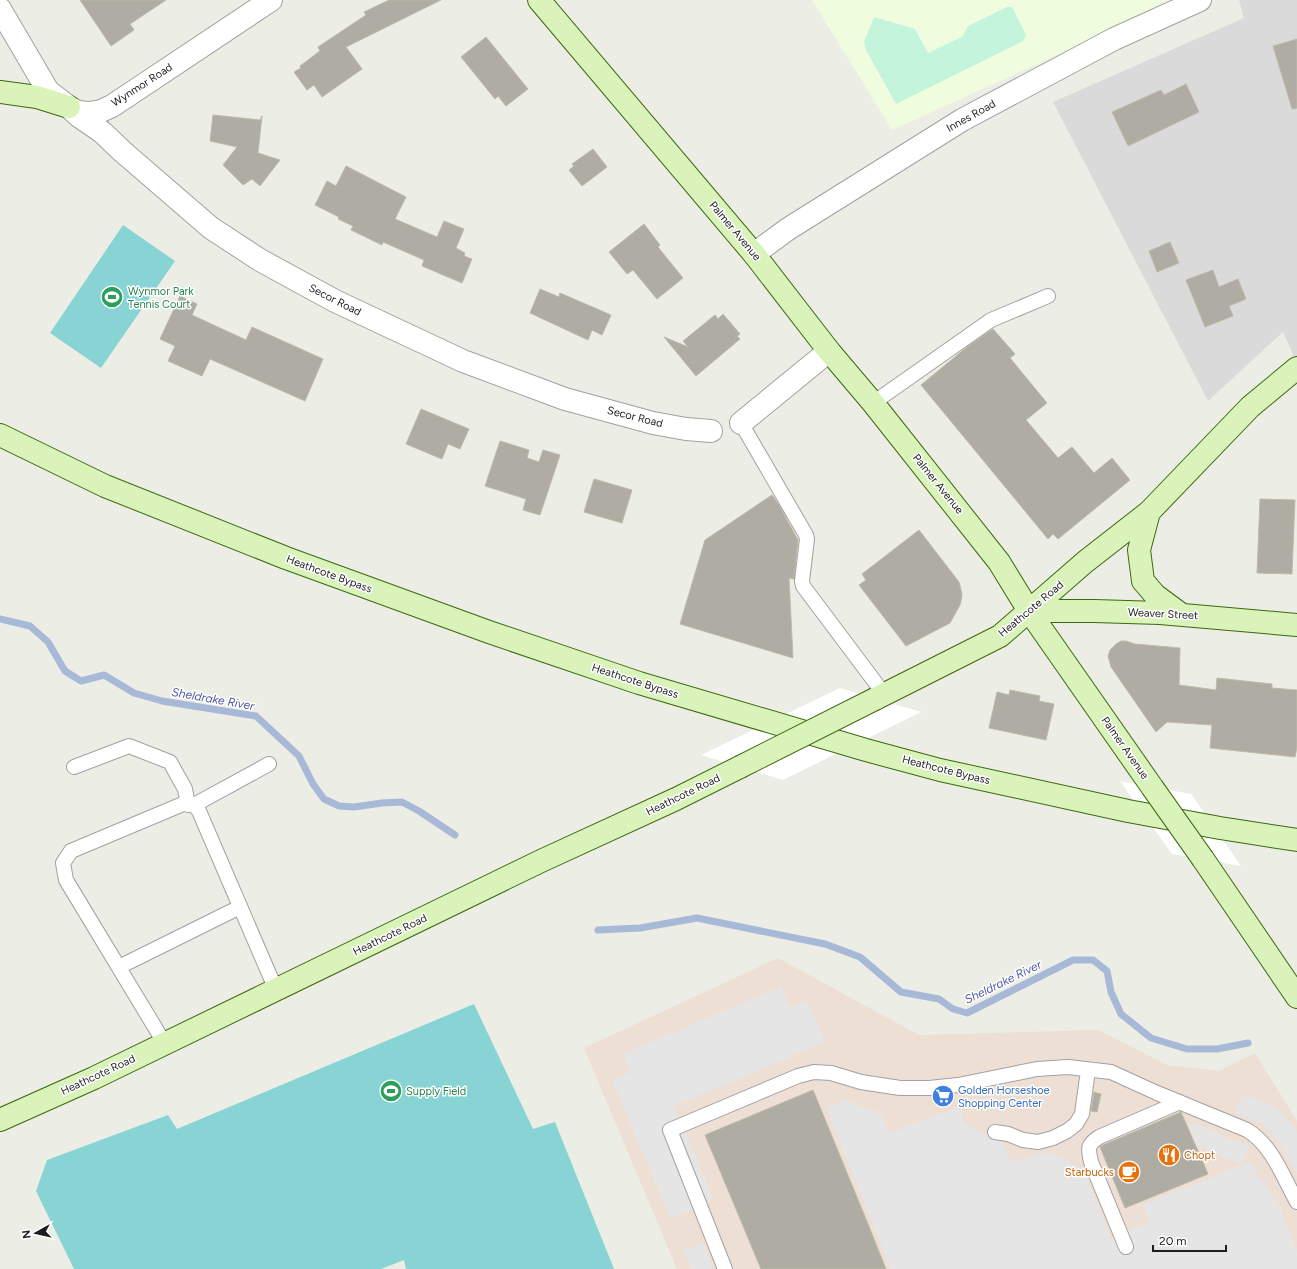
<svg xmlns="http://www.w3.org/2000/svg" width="1297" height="1269" viewBox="0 0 1297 1269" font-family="Figtree,sans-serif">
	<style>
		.residential { fill: #dbdada }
		.commercial { fill: #eddfd4 }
		.education { fill: #f0fcde }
		.park { fill: #c4f4db }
		.pitch { fill: #88d4d5 }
		.parking { fill: #e5e5e5 }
		.pier { fill: #fff }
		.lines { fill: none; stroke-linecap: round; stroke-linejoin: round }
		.stream { stroke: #a8b9d7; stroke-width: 7 }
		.building { fill: #afada3; stroke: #bdbaa7 }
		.lane-casing { stroke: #a1a1a1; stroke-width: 16 }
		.street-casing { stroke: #a1a1a1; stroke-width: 24 }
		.secondary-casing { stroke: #3b690e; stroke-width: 24 }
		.lane { stroke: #fff; stroke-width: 14 }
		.street { stroke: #fff; stroke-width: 22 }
		.secondary { stroke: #daf3bb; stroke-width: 22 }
		.secondary-bridge-casing { stroke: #3b690e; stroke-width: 24; stroke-linecap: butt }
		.secondary-bridge { stroke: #daf3bb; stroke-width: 22 }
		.labels { text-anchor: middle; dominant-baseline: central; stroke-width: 3; stroke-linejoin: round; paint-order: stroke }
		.street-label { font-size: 11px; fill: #1d1d1d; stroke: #fff }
		.leisure-label { font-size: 11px; fill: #27864d; stroke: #fff; text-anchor: start }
		.shop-label { font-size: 11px; fill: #366cbe; stroke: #fff; text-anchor: start }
		.food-label { font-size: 11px; fill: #c56008; stroke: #fff; text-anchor: start }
		.water-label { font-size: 12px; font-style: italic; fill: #525aa3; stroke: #fff }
	</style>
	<rect width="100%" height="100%" fill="#ecede4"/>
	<!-- residential -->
	<path class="residential" d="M1239,0h58v363l-14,-31 -75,69 -155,-299 191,-84z"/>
	<!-- commercial -->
	<path class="commercial" d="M778,958l141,77 179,-5 69,35 52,6 36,-18 42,68v148h-620l-93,-221z"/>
	<!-- education -->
	<path class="education" d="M812,0h367l-287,130z"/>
	<!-- park -->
	<path class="park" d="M1007,7h5l14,28 -3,6 -127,63 -30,-54 -2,-8 10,-25 41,12 13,24 34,-16 6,-11z"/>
	<!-- pitch -->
	<path class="pitch" d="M123,225l52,36 -74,107 -51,-35z
		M474,1004l59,125 22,-7 59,147h-208l-2,-9 -23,9h-307l-38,-78 11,-31 121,-45 9,14z"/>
	<!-- parking -->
	<path class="parking" d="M781,987l9,20 17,-7 18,42 -151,64 40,94 -43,19 -59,-139 18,-8 -7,-18z
		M1242,1094l20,7 12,6 11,9 8,11 4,7v40l-21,-36 -6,-8 -8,-7 -27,-10z
		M844,1100l35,12 11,21 68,-26 8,18 37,19 7,17 44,-8 29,16 28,69 39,-15 -7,-19 108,-42 6,14 21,27 19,48v18h-406l-65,-162z
		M1192,1123l57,23 -7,18 -57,-23z
		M703,1243l10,26h-22l-7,-19z"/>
	<!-- pier -->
	<path class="pier" d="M840,688l81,24 -138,68 -82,-25z
		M1120,781l71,13 50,72 -69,-12z"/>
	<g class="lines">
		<!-- stream -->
		<path class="stream" d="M0,619l30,7 18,16 17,29 16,10 23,-6 30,18 28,8 94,15 43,40 14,28 11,15 15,7 15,1 28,-4 20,-1 17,9 36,24
			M598,930l42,-2 57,-10 128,26 35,13 41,35 38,7 14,10 14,4 106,-53h20l14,11 4,21 10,22 30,24 36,11h30l31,-6"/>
	</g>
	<!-- building -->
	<path class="building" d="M80,0h86l-36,24 4,6 -23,16z
		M389,0h52l-95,47 16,22 -40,28 -8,-12 -7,5 -13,-18 7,-4 -1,-2 20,-15 -2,-4 48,-32 -2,-3z
		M486,37l42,52 -22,17 -8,-10 -3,3 -34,-42z
		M1297,39v69l-5,1 -19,-63z
		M1186,84l13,28 -71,34 -16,-34 49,-22 3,5z
		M213,115l47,5 2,-4 -4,37 22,7 -20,26 -8,-7 -9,6 -20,-20 14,-18 -27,-6z
		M593,149l14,18 -25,19 -13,-16 5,-4 -2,-2z
		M346,166l60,31 -11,22 42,18 7,-16 20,8 -8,19 9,5 -1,3 8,3 -10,24 -40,-17 2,-6 -41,-18 -1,3 -31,-15 2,-4 -15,-7 1,-2 -24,-12 12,-24 9,5z
		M644,224l16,21 -2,2 25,31 -26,21 -24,-29 -6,4 -18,-22z
		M1170,242l9,21 -22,9 -8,-21z
		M1213,270l6,17 19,-8 8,20 -17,7 4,10 -28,11 -19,-47z
		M540,289l19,8 1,-4 51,22 -9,20 -10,-5 -4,10 -58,-27z
		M180,296l17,8 -5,11 54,25 6,-13 71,32 -18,42 -95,-42 -8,17 -34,-15 7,-15 -15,-7z
		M723,314l17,20 -3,2 3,3 -44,37 -32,-39 24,10 -5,-6 32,-26 3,4z
		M993,329l22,25 -5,4 37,45 -21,17 32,38 14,-11 22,26 18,-15 18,22 -72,59 -5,-5 -5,5 -127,-154 46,-38z
		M421,409l48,20 -9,20 -12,-5 -6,15 -36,-15z
		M500,441l29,9 -2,8 12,4 4,-12 17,5 -20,60 -17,-5 3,-11 -41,-13z
		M594,479l38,11 -10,33 -38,-11z
		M772,495l7,10 19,35 -4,39 -5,-1 4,80 -113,-34 25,-84z
		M1260,499l35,1 -3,74 -35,-1z
		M919,530l40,52 3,12 -1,7 -1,4 -10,18 -44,23 -47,-61 7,-5 -4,-6z
		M1121,641h5l9,3 45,4 -1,37 37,5 1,-12 55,6v4l25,2v57l-2,10 -85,-9 2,-23 -45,-3 -11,10 -45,-65 -3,-11 2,-6 6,-6z
		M1010,690l30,6 -1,5 15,3 -8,36 -57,-12 8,-36 12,3z
		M813,1090l55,134 18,45h-125l-56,-134z
		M1094,1092l7,2 -4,18 -6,-1z
		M1181,1112l27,62 -83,34 -25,-61 3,-2z"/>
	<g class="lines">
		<!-- lane casing -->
		<g class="lane-casing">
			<path id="lane" d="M873,403l118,-83 57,-24
				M741,423l65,112 1,4 -5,42 1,5 81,108
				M74,767l55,-21 41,16 15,27 3,16
				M194,805l75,-41
				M119,967l121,-60
				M165,1044l-99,-164 -3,-17 8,-12 112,-47 11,1 5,6 77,179
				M995,1132l13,2 15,6 15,2 15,-4 14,-7 9,-7 6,-10 6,-44
				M1126,1247l-35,-85c-3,-14 -4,-17 8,-25l81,-35
				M725,1269l-55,-139 128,-54 16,-4 17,1 30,9 39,6h29l29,-3 79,-16 31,-2 43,5 46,21 90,37c25,15 36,47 50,72"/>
		</g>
		<!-- street casing -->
		<g class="street-casing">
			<path id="street" d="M0,9l48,82 21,16 9,5 11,1 12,-2 11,-5 159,-106
				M69,107l11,10 22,15 21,20 88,76 49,32 75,41 128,60 102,38 88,24 33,6 25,2
				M754,254l34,-25 174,-109 152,-81 86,-39
				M741,423l88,-72"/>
		</g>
		<!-- secondary casing -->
		<g class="secondary-casing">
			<path id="secondary" d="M539,0l215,254 75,97 44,52 126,159 30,49 123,176
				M0,92l37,5 32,10
				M0,435l105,51 181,72 203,74 150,51 227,67 74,20 188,41 92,17 77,12
				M1149,512l-10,38 4,31 12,14 27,20
				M1029,611h65l66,2 137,12
				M875,699l125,-63 85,-74 64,-50 101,-105 47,-39
				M1203,859l94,138
				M0,1120l94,-42 447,-217 135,-62 64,-32"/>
		</g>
		<!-- lane -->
		<use href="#lane" class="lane"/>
		<!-- street -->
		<use href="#street" class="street"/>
		<!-- secondary -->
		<use href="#secondary" class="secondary"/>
		<!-- secondary-bridge casing -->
		<g class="secondary-bridge-casing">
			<path id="secondary-bridge" d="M740,767l135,-68
				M1152,787l51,72"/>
		</g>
		<!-- secondary-bridge -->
		<use href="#secondary-bridge" class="secondary-bridge"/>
	</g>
	<!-- icons -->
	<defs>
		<g id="stadium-disc" transform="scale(1.15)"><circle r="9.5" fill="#2e9e5b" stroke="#fff"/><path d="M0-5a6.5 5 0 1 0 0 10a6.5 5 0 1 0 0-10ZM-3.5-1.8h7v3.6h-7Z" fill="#fff"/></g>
		<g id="supermarket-disc" transform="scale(1.15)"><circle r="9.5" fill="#3f7fe0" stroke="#fff"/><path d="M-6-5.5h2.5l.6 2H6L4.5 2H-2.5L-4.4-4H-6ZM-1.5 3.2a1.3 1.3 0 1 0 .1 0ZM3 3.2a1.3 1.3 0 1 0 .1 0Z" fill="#fff"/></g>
		<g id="restaurant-disc" transform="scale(1.15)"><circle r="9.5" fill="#e8710a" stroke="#fff"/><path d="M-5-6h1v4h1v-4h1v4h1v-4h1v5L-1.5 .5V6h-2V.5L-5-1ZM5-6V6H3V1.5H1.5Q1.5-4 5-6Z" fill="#fff"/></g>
		<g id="cafe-disc" transform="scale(1.15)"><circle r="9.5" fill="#e8710a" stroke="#fff"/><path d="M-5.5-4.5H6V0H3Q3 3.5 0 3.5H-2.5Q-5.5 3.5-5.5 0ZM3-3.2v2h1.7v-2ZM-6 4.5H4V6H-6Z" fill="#fff"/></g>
	</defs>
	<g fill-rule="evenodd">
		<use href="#stadium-disc" x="112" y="297"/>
		<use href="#stadium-disc" x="391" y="1091"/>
		<use href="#supermarket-disc" x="943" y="1096"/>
		<use href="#restaurant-disc" x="1169" y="1155"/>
		<use href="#cafe-disc" x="1129" y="1172"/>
	</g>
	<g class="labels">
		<!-- street labels -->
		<g class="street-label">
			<text transform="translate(142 85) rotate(-33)">Wynmor Road</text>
			<text transform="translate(971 116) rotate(-29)">Innes Road</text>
			<text transform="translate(735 231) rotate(50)">Palmer Avenue</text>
			<text transform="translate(335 300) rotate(27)">Secor Road</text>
			<text transform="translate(635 417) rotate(14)">Secor Road</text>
			<text transform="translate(938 484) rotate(51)">Palmer Avenue</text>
			<text transform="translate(329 574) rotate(20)">Heathcote Bypass</text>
			<text transform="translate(1031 609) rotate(-40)">Heathcote Road</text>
			<text transform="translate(1163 614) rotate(3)">Weaver Street</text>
			<text transform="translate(635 681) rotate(18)">Heathcote Bypass</text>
			<text transform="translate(1125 748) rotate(55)">Palmer Avenue</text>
			<text transform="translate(946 770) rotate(14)">Heathcote Bypass</text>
			<text transform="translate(683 795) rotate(-26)">Heathcote Road</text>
			<text transform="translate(390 935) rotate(-26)">Heathcote Road</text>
			<text transform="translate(98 1075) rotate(-25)">Heathcote Road</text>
		</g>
		<!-- leisure labels -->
		<g class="leisure-label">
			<text x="128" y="291">Wynmor Park<tspan x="128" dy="13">Tennis Court</tspan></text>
			<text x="406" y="1091">Supply Field</text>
		</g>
		<!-- shop labels -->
		<g class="shop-label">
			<text x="958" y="1090">Golden Horseshoe<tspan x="958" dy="13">Shopping Center</tspan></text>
		</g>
		<!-- food labels -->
		<g class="food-label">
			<text x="1184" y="1155">Chopt</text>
			<text x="1114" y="1172" text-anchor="end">Starbucks</text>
		</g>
		<!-- water labels -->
		<g class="water-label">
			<text transform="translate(213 699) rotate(10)">Sheldrake River</text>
			<text transform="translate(1003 982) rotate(-26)">Sheldrake River</text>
		</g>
	</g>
	<!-- north arrow -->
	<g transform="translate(36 1233) rotate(262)" stroke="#ffffff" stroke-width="3" paint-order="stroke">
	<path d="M0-3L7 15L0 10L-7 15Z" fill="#1d1d1d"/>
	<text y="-6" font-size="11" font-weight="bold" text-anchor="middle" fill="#1d1d1d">N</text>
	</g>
	<!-- scale -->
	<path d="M1153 1245v6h73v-6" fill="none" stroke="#1d1d1d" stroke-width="2"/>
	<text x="1159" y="1245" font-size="12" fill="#1d1d1d" stroke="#ffffff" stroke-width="3" paint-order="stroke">20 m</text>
</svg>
